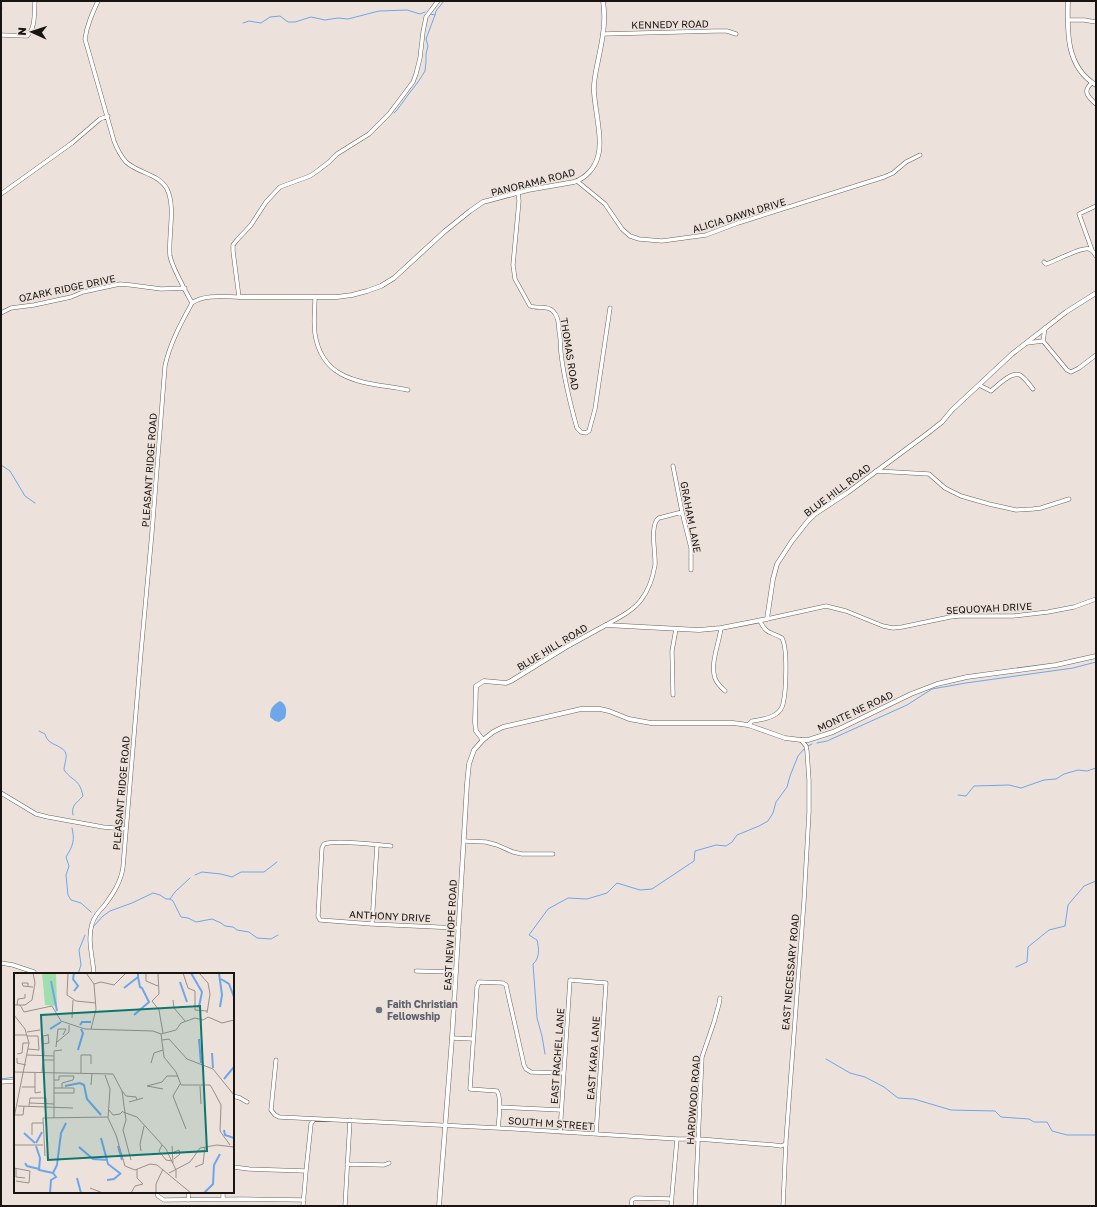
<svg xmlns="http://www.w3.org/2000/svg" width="1097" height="1207" viewBox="0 0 1097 1207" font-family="'Golos Text',sans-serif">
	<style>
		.water { fill: #6ea6ea }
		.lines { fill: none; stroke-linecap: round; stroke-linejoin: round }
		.stream { stroke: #6ea6ea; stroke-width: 1 }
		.minor-casing { stroke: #6b625c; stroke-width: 4.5 }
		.tertiary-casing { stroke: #6b625c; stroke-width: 5 }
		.minor { stroke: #fff; stroke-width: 3.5 }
		.tertiary { stroke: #fff; stroke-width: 4 }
		.worship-dot { fill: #6b7280; stroke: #ede2db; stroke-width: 1.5 }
		.labels { text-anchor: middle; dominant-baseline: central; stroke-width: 3; stroke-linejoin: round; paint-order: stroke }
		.street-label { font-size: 10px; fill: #181412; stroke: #ede2db }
		.worship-label { font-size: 10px; font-weight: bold; fill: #5b616d; stroke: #ede2db; text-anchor: start }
		.inset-river { fill: none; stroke: #6ea6ea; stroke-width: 2 }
		.inset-road { fill: none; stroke: #98908b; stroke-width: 1 }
		.view { fill: #0f766e; fill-opacity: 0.15; stroke: #0f766e; stroke-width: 2 }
		.inset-edge { fill: none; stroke: #181412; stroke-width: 2 }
	</style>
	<rect width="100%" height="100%" fill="#ede2db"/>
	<!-- water -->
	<path class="water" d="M280,701c7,4 7,10 5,17l-6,4 -4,-1 -5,-4c0,-9 3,-12 10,-16z"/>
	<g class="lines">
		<!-- stream -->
		<path class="stream" d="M1,8h1
			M430,14l5,1 1,-4 8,-10
			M243,23l6,-2 12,2 9,-6 10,-1 8,6h7l16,-5 14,3 13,-2 10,1 31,-8 28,-1 13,4 5,-2
			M394,113l3,-3 11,-15 10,-13 7,-11 1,-9v-8l2,-8 -2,-7 9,-24
			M1,465l9,6 15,25 10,7
			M39,731l6,3c1,2 1,4 3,6 4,5 17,7 18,14 1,3 -2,12 -2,16 10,13 15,8 19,26 -7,8 -12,9 -10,19
			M817,743l10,-2 80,-36 25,-16 34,-6 107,-15 23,-6
			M808,746l4,-2
			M958,795l8,1 8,-10 35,-1 12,3 23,-8 12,-1 8,-5 14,-4 9,1 9,-3
			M72,828c3,12 1,18 -6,29l3,9 -3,9 2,20 3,5 10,3 10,9
			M195,875l7,-3 19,2 11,3 9,-5h23l13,-10
			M170,899l5,-7 15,-14
			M93,927l10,-11 7,-5 22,-8 21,-10 7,2 6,4h4l3,2 8,16 7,1 8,4 16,-3 9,4 4,3 8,1 4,3 12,2 8,6 14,1 7,-4
			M1016,967l11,-5 1,-15 21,-17 16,-4 3,-21 16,-19 12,-5
			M78,974l3,-9 -2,-15 6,-15
			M545,1054l-3,-18 -5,-18 -4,-54c7,-6 6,-16 4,-24l-8,-5 19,-26 20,-11 19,1 20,-6 10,-10 23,7 12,-1 42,-28 1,-10 21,-6 10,1 6,-4 5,-7 22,-9 9,-5 5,-8 3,-11 11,-15 3,-11 8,-20 6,-7
			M826,1059l24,14 15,4 19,10 14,11 16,1 37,11 44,1 6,6 28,2 5,3h13l5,9 15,4h29
			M1,1079l14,-2"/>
		<!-- minor casing -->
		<g class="minor-casing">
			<path id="minor" d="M1068,20h16l12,2
				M603,34l112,-3h12l9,3
				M1,35l26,1c9,-8 7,-24 8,-35
				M1092,83c-10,8 -4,14 4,21
				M577,181l28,23 17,25 8,7 9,3 23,2 44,-6 32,-12 146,-46 9,-4 13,-11 14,-7
				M518,192l1,9 -6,64 2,14 15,27c7,3 17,-1 23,5 5,5 6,14 6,20 2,8 1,15 2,22 3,26 9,50 16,75l4,4 5,1 3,-2 6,-22 15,-101
				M1,194l71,-51 28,-24 8,-3
				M1092,250l-13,-36 17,-8
				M1044,262l2,2c10,-3 34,-17 43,-15 4,1 5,4 7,7
				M315,297c0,12 -2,25 0,37 8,51 54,48 93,56
				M192,303c12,-9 33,-6 47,-6l-6,-46v-6l4,-5 14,-15 15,-23 14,-15 30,-11 6,-4 13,-10 8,-8 32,-20 20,-20 24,-32 3,-8 4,-16 3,-26 3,-15 12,-16
				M1,313l10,-5 23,-3 37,-8 12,-5 37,-8 11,1 30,4 24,-1
				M1043,341l2,-13
				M1027,343l16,-2 24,29 4,2 8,-4 17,-13
				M979,385l12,6c6,-5 20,-20 29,-16 5,3 9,9 13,14
				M673,466l9,46 9,36v22
				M876,471l53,3 16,14 16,8 28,8 27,6 17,-1 8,-1 28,-9
				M767,619l59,-13 20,5 37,15 10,2 9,-1 48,-10 10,-1h53l35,-4 26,-5 22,-8
				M606,625c12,-7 27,-14 35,-25 7,-9 12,-23 14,-35 1,-11 -6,-41 4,-47l23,-6
				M721,628c-2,16 -11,35 -6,50 2,6 6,9 10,13
				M673,695l-1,-44 4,-22
				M748,725l4,-4c8,-1 17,-2 24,-7 3,-2 6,-6 7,-10 3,-12 5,-55 -1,-66 -12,-7 -15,-3 -22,-17
				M1,793l35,21 12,3 55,10 23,2
				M464,841l22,1 11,3 16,7 9,2h31
				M391,846c-14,-1 -55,-7 -67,-2l-2,4 -4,68 2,4 52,4 86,4
				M372,924l5,-79
				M1,963l12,2 21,7
				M416,971l40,1
				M94,974c-1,-16 -7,-34 -2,-50 2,-7 7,-13 12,-18 9,-12 17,-24 19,-39l18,-215 11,-120 13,-166c5,-23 16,-43 27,-63 -6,-11 -20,-36 -22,-47 -2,-21 6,-49 -3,-67 -8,-15 -29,-16 -41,-27 -6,-7 -9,-13 -12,-21l-29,-102c2,-14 7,-25 13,-38
				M452,1038l21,1
				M276,1060l-5,50 4,5 4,2 219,11 179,11h22l75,6 7,1 5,-2
				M1,1082l14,-1
				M233,1096l7,2 7,4
				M500,1107l61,3
				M498,1128c1,-9 4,-30 -1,-37l-27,-2 7,-102 2,-5 24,1 3,2 18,80 2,4 5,3 32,1
				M560,1132l10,-152 36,3 -10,151
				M347,1164l37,1 5,-2
				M233,1167l16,2 57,2
				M157,1192l1,4 6,4 78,-1 62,1
				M223,1199v-7
				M188,1200l1,-8
				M303,1206l3,-35 5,-47 3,-5
				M345,1206l5,-86
				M631,1206l1,-6 3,-2 36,1
				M671,1206l6,-67
				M695,1206l7,-149 12,-35 5,-18 1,-6
				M783,1206l3,-66 18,-239 5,-89v-32l-2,-29 -1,-5 -5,-6"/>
		</g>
		<!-- tertiary casing -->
		<g class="tertiary-casing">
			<path id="tertiary" d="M1068,1c-1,31 -2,66 28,84
				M239,297h98l15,-2 15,-4 14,-5 13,-8 50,-46 26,-21 13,-9 45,-12 46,-8c12,-4 21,-14 24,-26 5,-16 -3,-46 -4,-64 -1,-12 3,-25 5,-36 4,-19 7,-36 4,-55
				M483,740l-7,-9 -1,-9 1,-36 8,-5 22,2 5,-2 55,-34 40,-22 93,5 22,-2 46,-9 6,-40 4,-15 15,-23 15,-19 8,-8 32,-21 81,-60 14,-11 10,-12 60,-56 54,-42 30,-19
				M439,1206l13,-168 15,-254 2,-20 5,-14 9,-10 10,-8 10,-5 78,-18h19l9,2 20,8 22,4h82l15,2 37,13 16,2h7l25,-8 78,-38 26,-10 30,-7 89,-12 40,-9"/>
		</g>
		<!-- minor -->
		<use href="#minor" class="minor"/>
		<!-- tertiary -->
		<use href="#tertiary" class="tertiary"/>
	</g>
	<!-- markers -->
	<circle class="worship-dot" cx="379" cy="1010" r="4"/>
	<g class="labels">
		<!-- street labels -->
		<g class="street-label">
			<text transform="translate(670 24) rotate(-1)">KENNEDY ROAD</text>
			<text transform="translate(533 182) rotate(-14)">PANORAMA ROAD</text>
			<text transform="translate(739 215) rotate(-17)">ALICIA DAWN DRIVE</text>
			<text transform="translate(67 288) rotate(-12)">OZARK RIDGE DRIVE</text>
			<text transform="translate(570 354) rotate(81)">THOMAS ROAD</text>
			<text transform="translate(149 470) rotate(-86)">PLEASANT RIDGE ROAD</text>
			<text transform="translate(837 490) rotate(-37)">BLUE HILL ROAD</text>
			<text transform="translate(691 517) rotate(79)">GRAHAM LANE</text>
			<text transform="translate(989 608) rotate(-3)">SEQUOYAH DRIVE</text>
			<text transform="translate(552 647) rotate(-31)">BLUE HILL ROAD</text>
			<text transform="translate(855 711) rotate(-25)">MONTE NE ROAD</text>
			<text transform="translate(121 793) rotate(-85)">PLEASANT RIDGE ROAD</text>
			<text transform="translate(390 916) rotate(3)">ANTHONY DRIVE</text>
			<text transform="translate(450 935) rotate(-87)">EAST NEW HOPE ROAD</text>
			<text transform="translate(790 972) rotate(-85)">EAST NECESSARY ROAD</text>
			<text transform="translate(557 1056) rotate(-86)">EAST RACHEL LANE</text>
			<text transform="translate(593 1058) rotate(-86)">EAST KARA LANE</text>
			<text transform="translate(693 1100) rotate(-86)">HARDWOOD ROAD</text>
			<text transform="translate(551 1123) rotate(4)">SOUTH M STREET</text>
		</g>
		<!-- worship labels -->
		<g class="worship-label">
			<text x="387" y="1004">Faith Christian<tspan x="387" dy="12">Fellowship</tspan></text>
		</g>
	</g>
	<!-- overview -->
	<g transform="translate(14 973)">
		<rect width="220" height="220" fill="#ede2db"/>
		<path d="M28,0h14l1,33 -12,-1z" fill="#a1dead"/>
		<path class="inset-river" d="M60,0l-1,6 5,7 -4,5M177,0l11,19 -3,15M205,0l3,22 -2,12M207,6l8,5 5,13M37,8l6,30M166,9l7,20M110,15l14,-11v-4M120,42l15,-13 -7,-14 -2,-1 -2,-10M66,52l2,-3h9M36,56l11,-7M185,66l2,24M64,77l5,-17 -2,-4M198,80l1,15M210,106l10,-12v-5M51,113l15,-3 4,2 3,14 14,16M210,157l1,5 9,3M10,160l11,10M87,165l7,26 13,10M22,170l6,-11M22,173l4,12 -1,12 14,3M104,173l4,14M65,174l14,12 15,1M11,190l2,3 12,3M63,205l4,15M93,207l7,-1 7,-6M36,220l1,-13 5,-3 -3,-4 4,-8 4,-32 5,-10M190,220l9,-9 1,-19 6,-11"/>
		<path class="inset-road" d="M54,0l-1,22 9,6 20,2M72,0l8,11M132,0v8l12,5M144,0l1,21 -7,7 7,9 4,23M169,0l5,15 7,3v19l12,1M185,0l9,10 2,11 -3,19M14,13v-3h-6l1,3 10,1M159,27l1,8 11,13M0,32h11l7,-5 3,-17 -2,-10M3,32l1,-6 7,-1v-4M6,32l4,7 28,-6 9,15 24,8 68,2 8,3 15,-4 5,-7 14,-5 8,2 5,-3 14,6 12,-3M0,42l11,14 4,14 -15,75M58,45l1,-18M77,56l5,-20 -2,-25 7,-2 13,3 12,-12M13,59l13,-2M147,61l3,23 12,15 5,13h29l2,3 9,17 -1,26 10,14M0,62h13M13,63h11l1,14 -11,-1M148,67l7,-1 18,20 26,10 21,26M43,69l12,-10v-7M29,71l6,-1 -1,-9M42,74l2,-18h8l-3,6M3,81l5,-1 1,-10h6M13,82l27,1M30,82l-1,-19 5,-1M3,85v5l9,2M137,90l3,-10 9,-3M0,99l99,2 9,17 4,29 -3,10 8,30M21,100v20l6,-1M28,100l1,-13h11M67,100v-18h10v9M91,102l5,14 -2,29 8,17 9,31 10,4 15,-6 7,1 34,28M40,107h5v-4h15l-1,4 -11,3v5M166,111l-7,12 13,33M77,112l1,-12M186,113l1,18M8,114h13M149,116l-16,-3 15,-4 5,-6h11M108,118l4,5 10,1 1,3M40,120h20v-5h-20M115,129l14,-4M16,130l24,1M4,133l55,2M15,133l1,-8h16v5M95,137l4,5 7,-1 3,-3M109,139l14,5 29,32 10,21v8M0,142h9l1,-9M40,145v-67l8,-1M18,162v-12h11M0,172h29M148,172l-3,6 7,9 6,1M158,173l1,17M127,178l-1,-7 4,-18M31,183l-2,-38 65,-1M160,186l6,-5 -1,-4 -5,2M181,194l8,-3 2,-17M0,195l16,3 -1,12 -13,-2M2,195v9l9,1M155,200l21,-11 10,-14 17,-3 17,2M76,215l13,5M117,220l4,-7 8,-2 -6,-6v-9M142,220v-9l7,-15"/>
		<path class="view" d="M186,33l7,145 -159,9 -7,-145z"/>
		<rect width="220" height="220" class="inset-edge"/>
	</g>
	<!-- border -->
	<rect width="1097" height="1207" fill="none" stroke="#181412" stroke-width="4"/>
	<!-- north arrow -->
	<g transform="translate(32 32) rotate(273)" stroke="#ede2db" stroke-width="3" paint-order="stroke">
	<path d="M0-3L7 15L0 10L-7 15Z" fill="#181412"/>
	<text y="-6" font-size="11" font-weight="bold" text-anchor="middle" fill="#181412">N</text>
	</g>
</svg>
